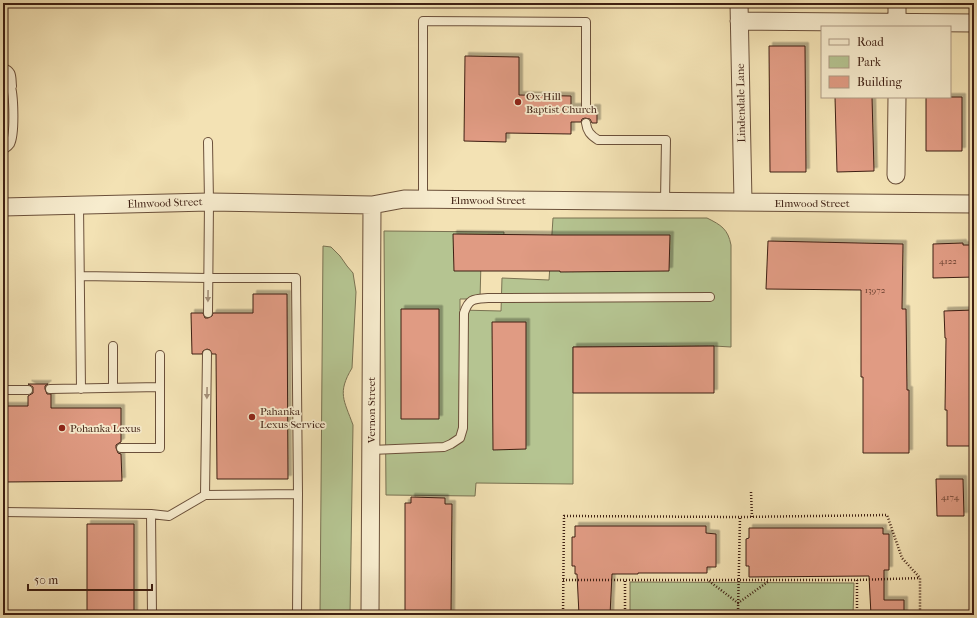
<svg xmlns="http://www.w3.org/2000/svg" width="977" height="618" viewBox="0 0 977 618" font-family="'IM FELL French Canon',serif">
	<style>
		.green { fill: #b5c491; stroke: #7a7252 }
		.building { fill: #e09b83; stroke: #3e1f12; filter: url(#shadow) }
		.lines { fill: none; stroke-linecap: round; stroke-linejoin: round }
		.service-casing { stroke: #6b503a; stroke-width: 10 }
		.minor-casing { stroke: #6b503a; stroke-width: 19 }
		.path { stroke: #3e1f12; stroke-width: 2.5; stroke-dasharray: 1 2; stroke-linecap: butt }
		.service { stroke: #f7ecce; stroke-width: 8 }
		.minor { stroke: #f7ecce; stroke-width: 17 }
		.oneway { fill: #a49079 }
		.poi-dot { fill: #8f2418; stroke: #f7ecce; stroke-width: 1.5 }
		.labels { text-anchor: middle; dominant-baseline: central; stroke-width: 3.5; stroke-linejoin: round; paint-order: stroke }
		.number-label { font-size: 9px; fill: #663e2e }
		.poi-label { font-size: 11px; fill: #3e1f12; stroke: #f7ecce; text-anchor: start }
		.street-label { font-size: 11px; fill: #3e1f12; stroke: #f7ecce }
	</style>
	<defs>
		<filter id="shadow"><feDropShadow dx="3.5" dy="-3.5" stdDeviation="0" flood-color="#0004"/></filter>
	</defs>
	<rect width="100%" height="100%" fill="#f3e2b4"/>
	<filter id="stains"><feTurbulence type="fractalNoise" baseFrequency=".005" numOctaves="4"/><feColorMatrix values="0 0 0 0 .2 0 0 0 0 .09 0 0 0 0 .02 0 0 0 .5 -.17"/></filter>
	<radialGradient id="worn" r=".72"><stop offset=".6" stop-color="#630" stop-opacity="0"/><stop offset="1" stop-color="#630" stop-opacity=".3"/></radialGradient>
	<!-- green -->
	<path class="green" d="M553,218h154c14,7 21,11 24,27v102l-17,-1 -141,1v137l-97,-1 -1,13 -89,-1 -2,-264 120,1 -2,30h-21l-1,37h-20v11l41,1 1,-33 47,2z
		M323,246l8,1 9,9 7,10 6,7 3,19 -4,76c-15,25 -8,32 1,57l-3,190h-30z
		M630,582l224,1 -1,32h-223z"/>
	<!-- building -->
	<path class="building" d="M769,46h36l1,126h-36z
		M465,56l54,1v38l52,1v11h10v3l5,2h3l2,-4h6v15h-5l-2,-4 -5,-1 -3,1 -1,3h-10v12l-65,-1v9l-42,-1z
		M835,97h37l2,74 -37,1z
		M926,97h36v54h-36z
		M453,234l103,1h114l-1,36 -109,1v-1h-106z
		M768,241l135,3 -1,65h4l1,81h2v63h-46v-76h-2v-87l-95,-1z
		M963,243v2h11v32l-41,1v-34z
		M253,294h34l1,185h-71l-1,-125h-4l-2,-4 -3,-1 -4,2 -1,3h-10l-1,-41h12l2,5h3l4,-2 1,-3h40z
		M401,309h38v110h-38z
		M974,310v136h-27v-36h-2l1,-72h-1l-1,-27z
		M492,322h34v127l-33,1z
		M714,346v47h-141v-46z
		M28,384h20l-3,2v3l2,5h4v14h70v34l-2,1 -3,2v3l2,5 3,1 1,27 -119,1v-76h25v-10l5,-3v-6z
		M936,479h27l1,37h-27z
		M411,497l34,1v6h7l-1,111h-46v-112h6z
		M87,524h47v91h-47z
		M575,526h131v7l10,1v33h-9v6h-69v1h-26l-2,41h-31l-2,-41h-2v-8h-3v-29h3z
		M749,528h134v6h6v36h-5v30h20v15h-33l-2,-39 -120,1v-11h-3v-27l3,-1z"/>
	<g class="lines">
		<!-- service casing -->
		<g class="service-casing">
			<path id="service" d="M3,68c10,3 8,9 9,18
				M3,77c3,2 5,3 7,7 4,9 5,51 0,60 -2,3 -4,4 -7,6
				M586,123c1,8 4,12 12,17h68l-1,61
				M208,142l1,60 -1,111
				M423,200v-179l163,1v85
				M79,205l2,184
				M80,276l128,2h88l2,216 -93,1 -36,21 -18,-2
				M113,388v-42
				M50,389l110,-2
				M3,390h25
				M121,448h39v-93
				M371,450l73,-3 7,-3 9,-6 3,-10 1,-115c5,-15 10,-14 24,-15l222,-1
				M205,495l2,-141
				M3,512l148,2 1,101
				M297,615l1,-121"/>
		</g>
		<!-- minor casing -->
		<g class="minor-casing">
			<path id="minor" d="M739,3l4,199
				M897,3v24
				M739,21l235,2
				M896,175l1,-78
				M3,207l206,-5 163,3 32,-6 570,5
				M370,615l2,-410"/>
		</g>
		<!-- path -->
		<path class="path" d="M751,492l1,25
			M563,580h62
			M857,580l63,-2
			M709,581l29,22 31,-22
			M738,612l2,-95
			M563,615l1,-99 176,1 147,-2 15,43 18,20v37
			M625,615v-35h232v35
			M729,615l9,-3 8,3"/>
		<!-- service -->
		<use href="#service" class="service"/>
		<!-- minor -->
		<use href="#minor" class="minor"/>
	</g>
	<!-- one-way arrows -->
	<defs><path id="oneway-solid" d="M-6-.8H1V-3.2L6.5 0L1 3.2V.8H-6Z"/></defs>
	<g class="oneway">
		<use href="#oneway-solid" transform="translate(208 296) rotate(91)"/>
		<use href="#oneway-solid" transform="translate(207 393) rotate(91)"/>
	</g>
	<!-- markers -->
	<g class="poi-dot">
		<circle cx="518" cy="102" r="4"/>
		<circle cx="252" cy="417" r="4"/>
		<circle cx="62" cy="428" r="4"/>
	</g>
	<g class="labels">
		<!-- number labels -->
		<g class="number-label">
			<text x="948" y="261">4122</text>
			<text x="875" y="290">13972</text>
			<text x="950" y="497">4174</text>
		</g>
		<!-- poi labels -->
		<g class="poi-label">
			<text x="526" y="96">Ox Hill<tspan x="526" dy="13">Baptist Church</tspan></text>
			<text x="260" y="411">Pahanka<tspan x="260" dy="13">Lexus Service</tspan></text>
			<text x="70" y="428">Pohanka Lexus</text>
		</g>
		<!-- street labels -->
		<g class="street-label">
			<text transform="translate(741 103) rotate(-91)">Lindendale Lane</text>
			<text x="488" y="200">Elmwood Street</text>
			<text transform="translate(165 203) rotate(-2)">Elmwood Street</text>
			<text x="812" y="203">Elmwood Street</text>
			<text transform="translate(371 410) rotate(-90)">Vernon Street</text>
		</g>
	</g>
	<!-- margin -->
	<rect width="977" height="618" fill="none" stroke="#f3e2b4" stroke-width="16"/>
	<rect x="4" y="4" width="969" height="610" fill="none" stroke="#3e1f12" stroke-width="2"/>
	<rect x="8" y="8" width="961" height="602" fill="none" stroke="#3e1f12"/>
	<!-- legend -->
	<rect x="821" y="26" width="130" height="72" fill="#f7ecce" stroke="#ad9a83"/>
	<rect x="829" y="39" width="20" height="6" fill="#f7ecce" stroke="#ad9a83"/>
	<text x="857" y="46" font-size="12" fill="#3e1f12">Road</text>
	<rect x="829" y="56" width="20" height="12" fill="#b5c491" stroke="#ad9a83"/>
	<text x="857" y="66" font-size="12" fill="#3e1f12">Park</text>
	<rect x="829" y="76" width="20" height="12" fill="#e09b83" stroke="#ad9a83"/>
	<text x="857" y="86" font-size="12" fill="#3e1f12">Building</text>
	<!-- scale -->
	<path d="M28 584v6h124v-6" fill="none" stroke="#3e1f12" stroke-width="2"/>
	<text x="34" y="584" font-size="12" fill="#3e1f12" stroke="#f7ecce" stroke-width="3" paint-order="stroke">50 m</text>
	<rect width="100%" height="100%" filter="url(#stains)"/>
	<rect width="100%" height="100%" fill="url(#worn)"/>
</svg>
